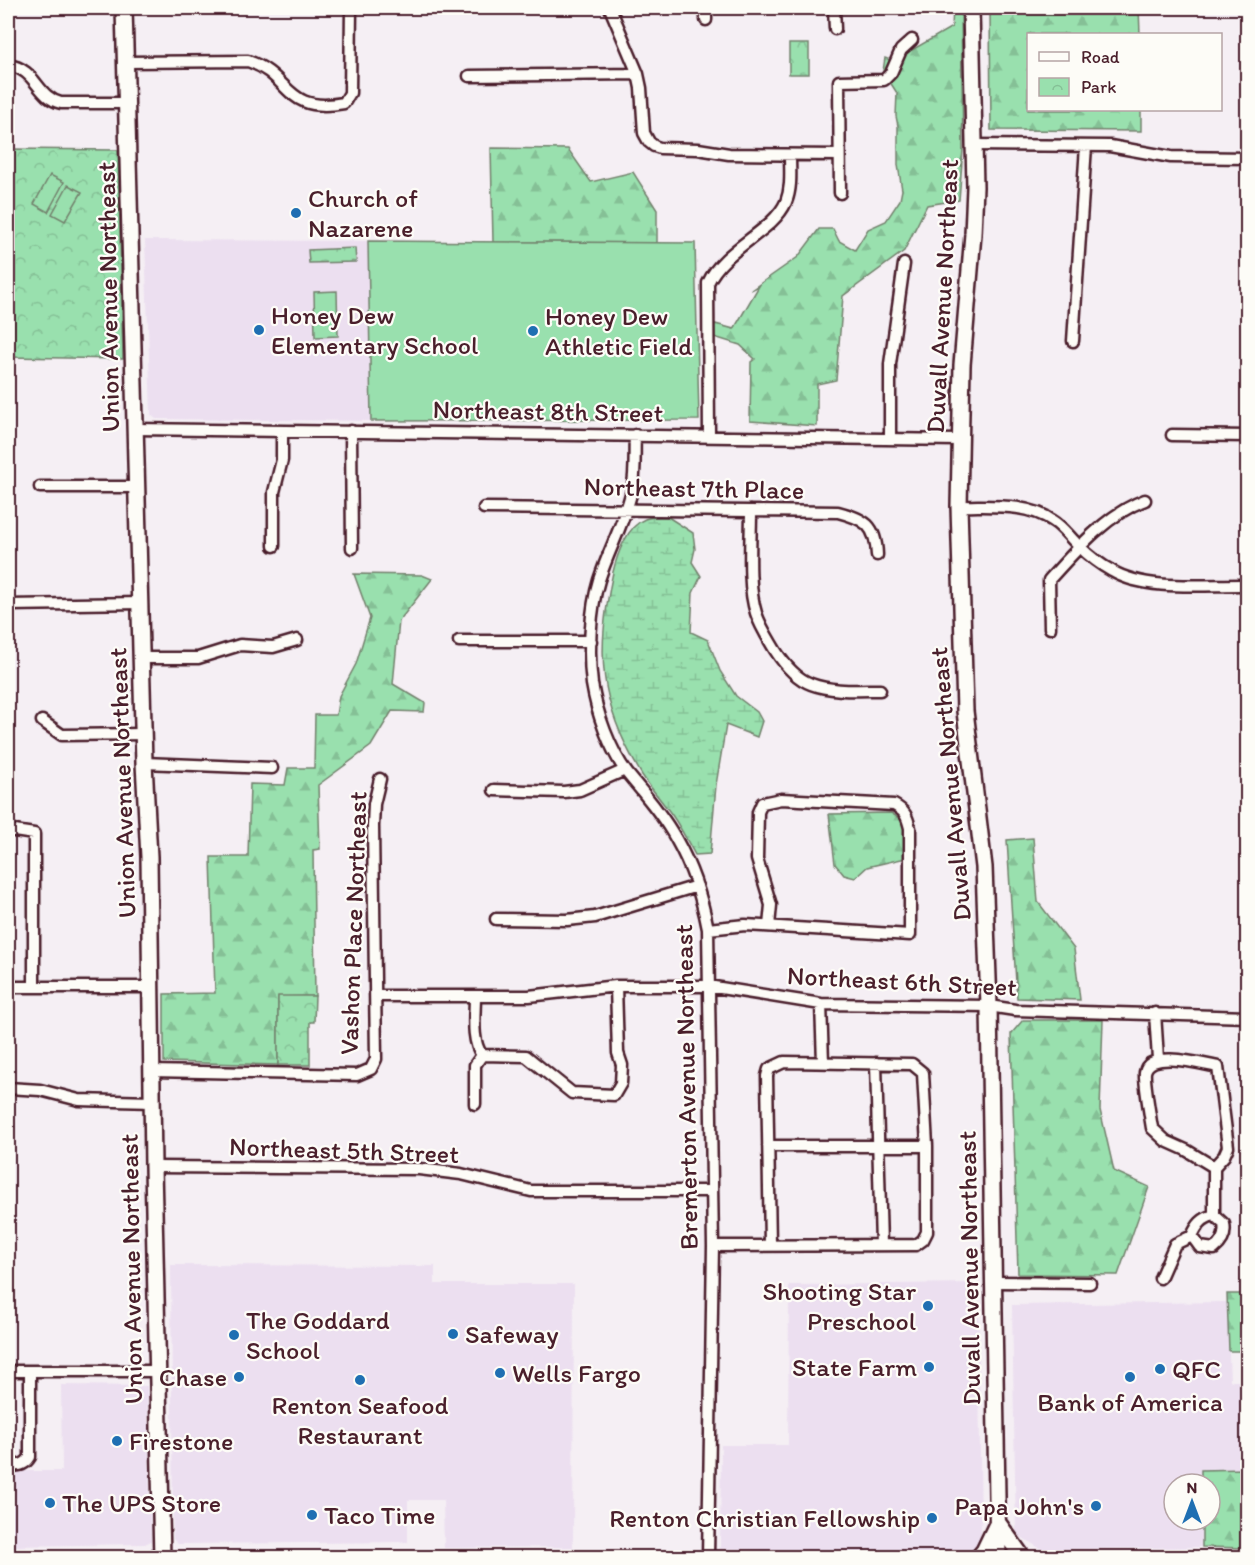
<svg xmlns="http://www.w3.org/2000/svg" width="1255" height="1565" viewBox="0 0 1255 1565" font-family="Itim,sans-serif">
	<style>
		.built { fill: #ecdff0 }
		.forest { fill: url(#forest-firs); stroke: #72806c; stroke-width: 1.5 }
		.wetland { fill: url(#wetland-marsh); stroke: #72806c; stroke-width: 1.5 }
		.park { fill: url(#park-crowns); stroke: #72806c; stroke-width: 1.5 }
		.garden { fill: #99e0ae; stroke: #72806c; stroke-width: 1.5 }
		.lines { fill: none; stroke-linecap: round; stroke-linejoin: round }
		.street-casing { stroke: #4a1f2b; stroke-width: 15 }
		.secondary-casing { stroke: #4a1f2b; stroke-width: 20 }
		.street { stroke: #fdfcf7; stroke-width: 10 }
		.secondary { stroke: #fdfcf7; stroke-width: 15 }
		.poi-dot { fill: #1f6fb2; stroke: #fdfcf7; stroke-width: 2 }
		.labels { text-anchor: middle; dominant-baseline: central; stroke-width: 4.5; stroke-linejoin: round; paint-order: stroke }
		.poi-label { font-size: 26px; fill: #4a1f2b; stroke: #fdfcf7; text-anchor: start }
		.street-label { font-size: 26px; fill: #4a1f2b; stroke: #fdfcf7 }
	</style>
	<defs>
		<pattern id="forest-firs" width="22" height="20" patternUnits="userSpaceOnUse" patternTransform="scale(1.5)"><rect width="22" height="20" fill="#99e0ae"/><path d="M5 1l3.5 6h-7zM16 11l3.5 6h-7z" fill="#85c096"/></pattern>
		<pattern id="wetland-marsh" width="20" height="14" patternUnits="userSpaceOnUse" patternTransform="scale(1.5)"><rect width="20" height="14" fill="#99e0ae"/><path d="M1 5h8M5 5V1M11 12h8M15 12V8" fill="none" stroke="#85c096"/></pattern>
		<pattern id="park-crowns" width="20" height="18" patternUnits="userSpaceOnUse" patternTransform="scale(1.5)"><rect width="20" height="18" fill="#99e0ae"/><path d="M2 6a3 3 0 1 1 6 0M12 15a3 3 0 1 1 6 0" fill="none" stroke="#85c096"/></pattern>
	</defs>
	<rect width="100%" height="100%" fill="#f5eff4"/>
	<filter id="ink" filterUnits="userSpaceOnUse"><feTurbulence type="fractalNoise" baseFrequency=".0167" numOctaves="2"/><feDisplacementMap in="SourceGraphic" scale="12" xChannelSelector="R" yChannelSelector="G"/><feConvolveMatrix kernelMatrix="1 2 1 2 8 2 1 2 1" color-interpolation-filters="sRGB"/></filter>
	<g filter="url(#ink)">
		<!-- built -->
		<path class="built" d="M145,240l223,1 3,180 -215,-2 -5,-4z
			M171,1265l264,1v18h139l-1,263 -129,1 -1,-48h-35v42l-230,2 -5,-5z
			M978,1283l3,254 -5,13 -11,6 -245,-7 1,-104h67l1,-160z
			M1227,1302l3,79h17v88l-46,1v14h-27v36h28v27l-159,3 -27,-16 -4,-229z
			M61,1385l86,1 4,155 -6,3 -137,2v-75h54z"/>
		<!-- forest -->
		<path class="forest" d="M953,8h8l2,141 -4,51 -32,5 -23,46 -61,45 -7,84 -19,4v42l-67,-5 1,-59 4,-3 -15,-14 -26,-8 -2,-6v-8l22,6 25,-43 -8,4 47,-33 21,-28h14l6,12 16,9 13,-21 18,-8 14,-21 2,-10 -4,-25v-39l-2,-10 1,-23 -14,-22 2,-13 8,3 59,-34z
			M990,8h149l1,26h-112v76h113v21l-150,-1z
			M491,148l77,1 23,33 42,-10 24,38v33l-164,-1z
			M354,574l68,1 10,4 -33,42 -6,63 32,19 -1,9 -32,-1 -21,35 -53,39 2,64 -7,1 2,146 -37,1v68l-114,-3v-68l51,-1 -4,-136h37l2,-73 35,1 3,-17h26l1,-53h21l3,-19 17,-32 14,-46z
			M891,813l14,9 1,36 -39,9 -12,11 -11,-3 -9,-11 -6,-50z
			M1033,838l5,64 36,47 6,51 -63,-2 -10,-158z
			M1023,1020h80l-3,90 14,61 35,16 -31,88 -100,-1 -7,-240z
			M1227,1294h20v57h-18z
			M1247,1469v79l-45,-1v-27h8v-36h-9v-14z"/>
		<!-- wetland -->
		<path class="wetland" d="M668,517l25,16 2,16 -3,13 9,14 -8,17 -2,39 17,8 12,31 16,25 21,16 5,9 -5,16 -31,-12 -10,60 -6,69 -15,1c-7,-13 -14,-27 -23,-40 -9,-13 -21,-26 -30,-40 -44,-73 -46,-121 -29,-203 4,-17 14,-46 32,-53 6,-3 16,-2 23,-2z"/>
		<!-- park -->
		<path class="park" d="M789,44h20v30h-20z
			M8,149l110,1 5,209 -115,-2z
			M355,248l1,14 -47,1 -1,-13z
			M278,996h37l-1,26h-4v43h-32z"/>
		<!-- garden -->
		<path class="garden" d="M50,175l14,7 -16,30 -14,-8z
			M68,185l14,7 -17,29 -13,-7z
			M368,241l327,2 4,177 -328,1z
			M337,291l1,45 -23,1 -1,-45z"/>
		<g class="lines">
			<!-- street casing -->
			<g class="street-casing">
				<path id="street" d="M610,8l28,66 3,14 3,45 5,9 5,4 6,2 38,1 31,5 110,1
					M706,8v12
					M834,8l1,21
					M126,62l122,-1c44,15 35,53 96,42l6,-10 1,-85
					M8,65c29,4 28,32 53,38h66
					M469,76l169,-2
					M973,145l137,1 61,11 77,1
					M840,193l-1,-112 45,-1 7,-7 10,-23 11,-10
					M1073,341l13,-195
					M136,429l823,11
					M351,431l1,117
					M635,435c-1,17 1,38 -3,55 -7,31 -23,59 -33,90 -9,29 -11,74 -7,104 5,30 17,64 35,89 17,21 36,42 49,66 16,28 26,59 32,90l5,317 -5,312
					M1172,435l76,1
					M709,436l-1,-153c16,-35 65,-51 78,-81 6,-15 4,-31 4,-47
					M890,439v-75l14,-100
					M40,487h97
					M959,506c30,1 67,-4 94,15 10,6 17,17 26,25 9,9 22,19 33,25 35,21 96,13 136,14
					M484,508l354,4c27,7 38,13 39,43
					M751,511c0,30 -4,74 5,102 4,13 12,25 19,37 9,14 20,28 36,34 21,8 47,6 69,6
					M274,546v-54l8,-32v-29
					M8,605l133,-2
					M1050,628l-1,-48c27,-30 58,-66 96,-80
					M459,641h132
					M142,658h56l42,-13 33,2 24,-7
					M42,721l20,14 82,-1
					M144,763l128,5
					M494,790l70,2 16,-2 45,-20
					M8,830l26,4v153
					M496,919l71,1 28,-3 102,-31
					M708,929l37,-4 165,10v-107c-3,-12 -5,-17 -16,-23l-113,-6 -19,4 -4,9 -1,47 14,46 -2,21
					M8,987h142
					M376,996h153l87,-10h92l113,18 168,2 26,4 233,7
					M475,997c0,17 -4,44 7,58l-7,10v39
					M821,1004l2,58
					M1155,1013l3,46
					M482,1055l44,1 46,37 42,2 7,-12 1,-18 -4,-12 -2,-67
					M876,1063l5,182
					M151,1071l206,4 14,-6 5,-10 -3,-233 1,-22 6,-25
					M8,1088l32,2 39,10 73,2
					M768,1146h159
					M153,1167l266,2 42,5 70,17h180
					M1192,1236c5,-11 10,-18 22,-21v-48l10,-11 4,-9 -10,-80c-16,-3 -69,-18 -73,5 -1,9 5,44 7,56l14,13 20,9 28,17
					M713,1246l203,-1 7,-5 4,-8v-86l-4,-73 -11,-9 -128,-2 -15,7 -2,7 3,168
					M1160,1278l15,-34 17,-8 8,11 14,2c9,-7 12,-15 10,-25l-10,-9
					M994,1282l96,1
					M8,1371h150
					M8,1466c9,-1 16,1 22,-9v-86"/>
			</g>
			<!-- secondary casing -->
			<g class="secondary-casing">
				<path id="secondary" d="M124,8l20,755 5,94 4,310 9,391
					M971,8l4,179 -2,47 -11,131 -3,141 6,205 19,156 5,139 9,552
					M998,1523l25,35
					M978,1558l6,-7 12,-25"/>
			</g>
			<!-- street -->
			<use href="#street" class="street"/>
			<!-- secondary -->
			<use href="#secondary" class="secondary"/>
		</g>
	</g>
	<!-- markers -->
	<g class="poi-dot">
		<circle cx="296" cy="213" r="6"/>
		<circle cx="259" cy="330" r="6"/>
		<circle cx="533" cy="331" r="6"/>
		<circle cx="928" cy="1306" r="6"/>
		<circle cx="453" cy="1334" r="6"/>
		<circle cx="234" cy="1335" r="6"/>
		<circle cx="929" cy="1367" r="6"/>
		<circle cx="1160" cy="1369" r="6"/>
		<circle cx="500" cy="1373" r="6"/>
		<circle cx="239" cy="1377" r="6"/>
		<circle cx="1130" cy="1377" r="6"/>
		<circle cx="360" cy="1380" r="6"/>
		<circle cx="117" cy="1441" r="6"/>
		<circle cx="50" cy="1503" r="6"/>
		<circle cx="1096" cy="1506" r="6"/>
		<circle cx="312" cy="1515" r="6"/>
		<circle cx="932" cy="1518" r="6"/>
	</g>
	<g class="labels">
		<!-- poi labels -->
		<g class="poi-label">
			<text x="308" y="198">Church of<tspan x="308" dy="30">Nazarene</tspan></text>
			<text x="271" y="315">Honey Dew<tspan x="271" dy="30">Elementary School</tspan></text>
			<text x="545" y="316">Honey Dew<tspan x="545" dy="30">Athletic Field</tspan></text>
			<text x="916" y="1291" text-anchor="end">Shooting Star<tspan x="916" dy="30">Preschool</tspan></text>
			<text x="246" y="1320">The Goddard<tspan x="246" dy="30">School</tspan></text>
			<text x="465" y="1334">Safeway</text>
			<text x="917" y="1367" text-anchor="end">State Farm</text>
			<text x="1172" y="1369">QFC</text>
			<text x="512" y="1373">Wells Fargo</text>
			<text x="227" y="1377" text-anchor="end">Chase</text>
			<text x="1130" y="1402" text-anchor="middle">Bank of America</text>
			<text x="360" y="1405" text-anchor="middle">Renton Seafood<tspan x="360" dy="30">Restaurant</tspan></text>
			<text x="129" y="1441">Firestone</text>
			<text x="62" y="1503">The UPS Store</text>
			<text x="1084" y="1506" text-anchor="end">Papa John's</text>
			<text x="324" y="1515">Taco Time</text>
			<text x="920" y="1518" text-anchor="end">Renton Christian Fellowship</text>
		</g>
		<!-- street labels -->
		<g class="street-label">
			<text transform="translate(942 296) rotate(-87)">Duvall Avenue Northeast</text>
			<text transform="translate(108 297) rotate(-91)">Union Avenue Northeast</text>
			<text transform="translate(548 411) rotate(1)">Northeast 8th Street</text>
			<text transform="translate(694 488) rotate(1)">Northeast 7th Place</text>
			<text transform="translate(122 783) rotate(-92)">Union Avenue Northeast</text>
			<text transform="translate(950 784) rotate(-95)">Duvall Avenue Northeast</text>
			<text transform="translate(353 923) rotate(-88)">Vashon Place Northeast</text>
			<text transform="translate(902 981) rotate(3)">Northeast 6th Street</text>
			<text transform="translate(686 1087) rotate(-91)">Bremerton Avenue Northeast</text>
			<text transform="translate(344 1150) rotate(2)">Northeast 5th Street</text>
			<text transform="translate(969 1268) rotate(-91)">Duvall Avenue Northeast</text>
			<text transform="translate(131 1269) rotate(-91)">Union Avenue Northeast</text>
		</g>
	</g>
	<!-- margin -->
	<rect width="1255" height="1565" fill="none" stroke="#fdfcf7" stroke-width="30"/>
	<rect x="15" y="15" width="1225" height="1535" fill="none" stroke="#4a1f2b" stroke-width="2" filter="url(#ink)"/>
	<!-- legend -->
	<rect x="1027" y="33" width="195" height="78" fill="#fdfcf7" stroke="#b5a4a5" stroke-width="1.5"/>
	<rect x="1039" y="52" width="30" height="9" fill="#fdfcf7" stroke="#b5a4a5" stroke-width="1.5"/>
	<text x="1081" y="63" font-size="18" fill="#4a1f2b">Road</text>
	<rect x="1039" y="78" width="30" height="18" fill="url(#park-crowns)" stroke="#b5a4a5" stroke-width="1.5"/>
	<text x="1081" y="93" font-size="18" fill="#4a1f2b">Park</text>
	<!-- north arrow -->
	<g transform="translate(1192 1502)"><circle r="28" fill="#fdfcf7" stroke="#b5a4a5" stroke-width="1.5"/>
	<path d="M0-4.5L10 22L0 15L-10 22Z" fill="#1f6fb2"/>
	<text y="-9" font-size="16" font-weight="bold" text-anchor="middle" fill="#4a1f2b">N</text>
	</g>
</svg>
